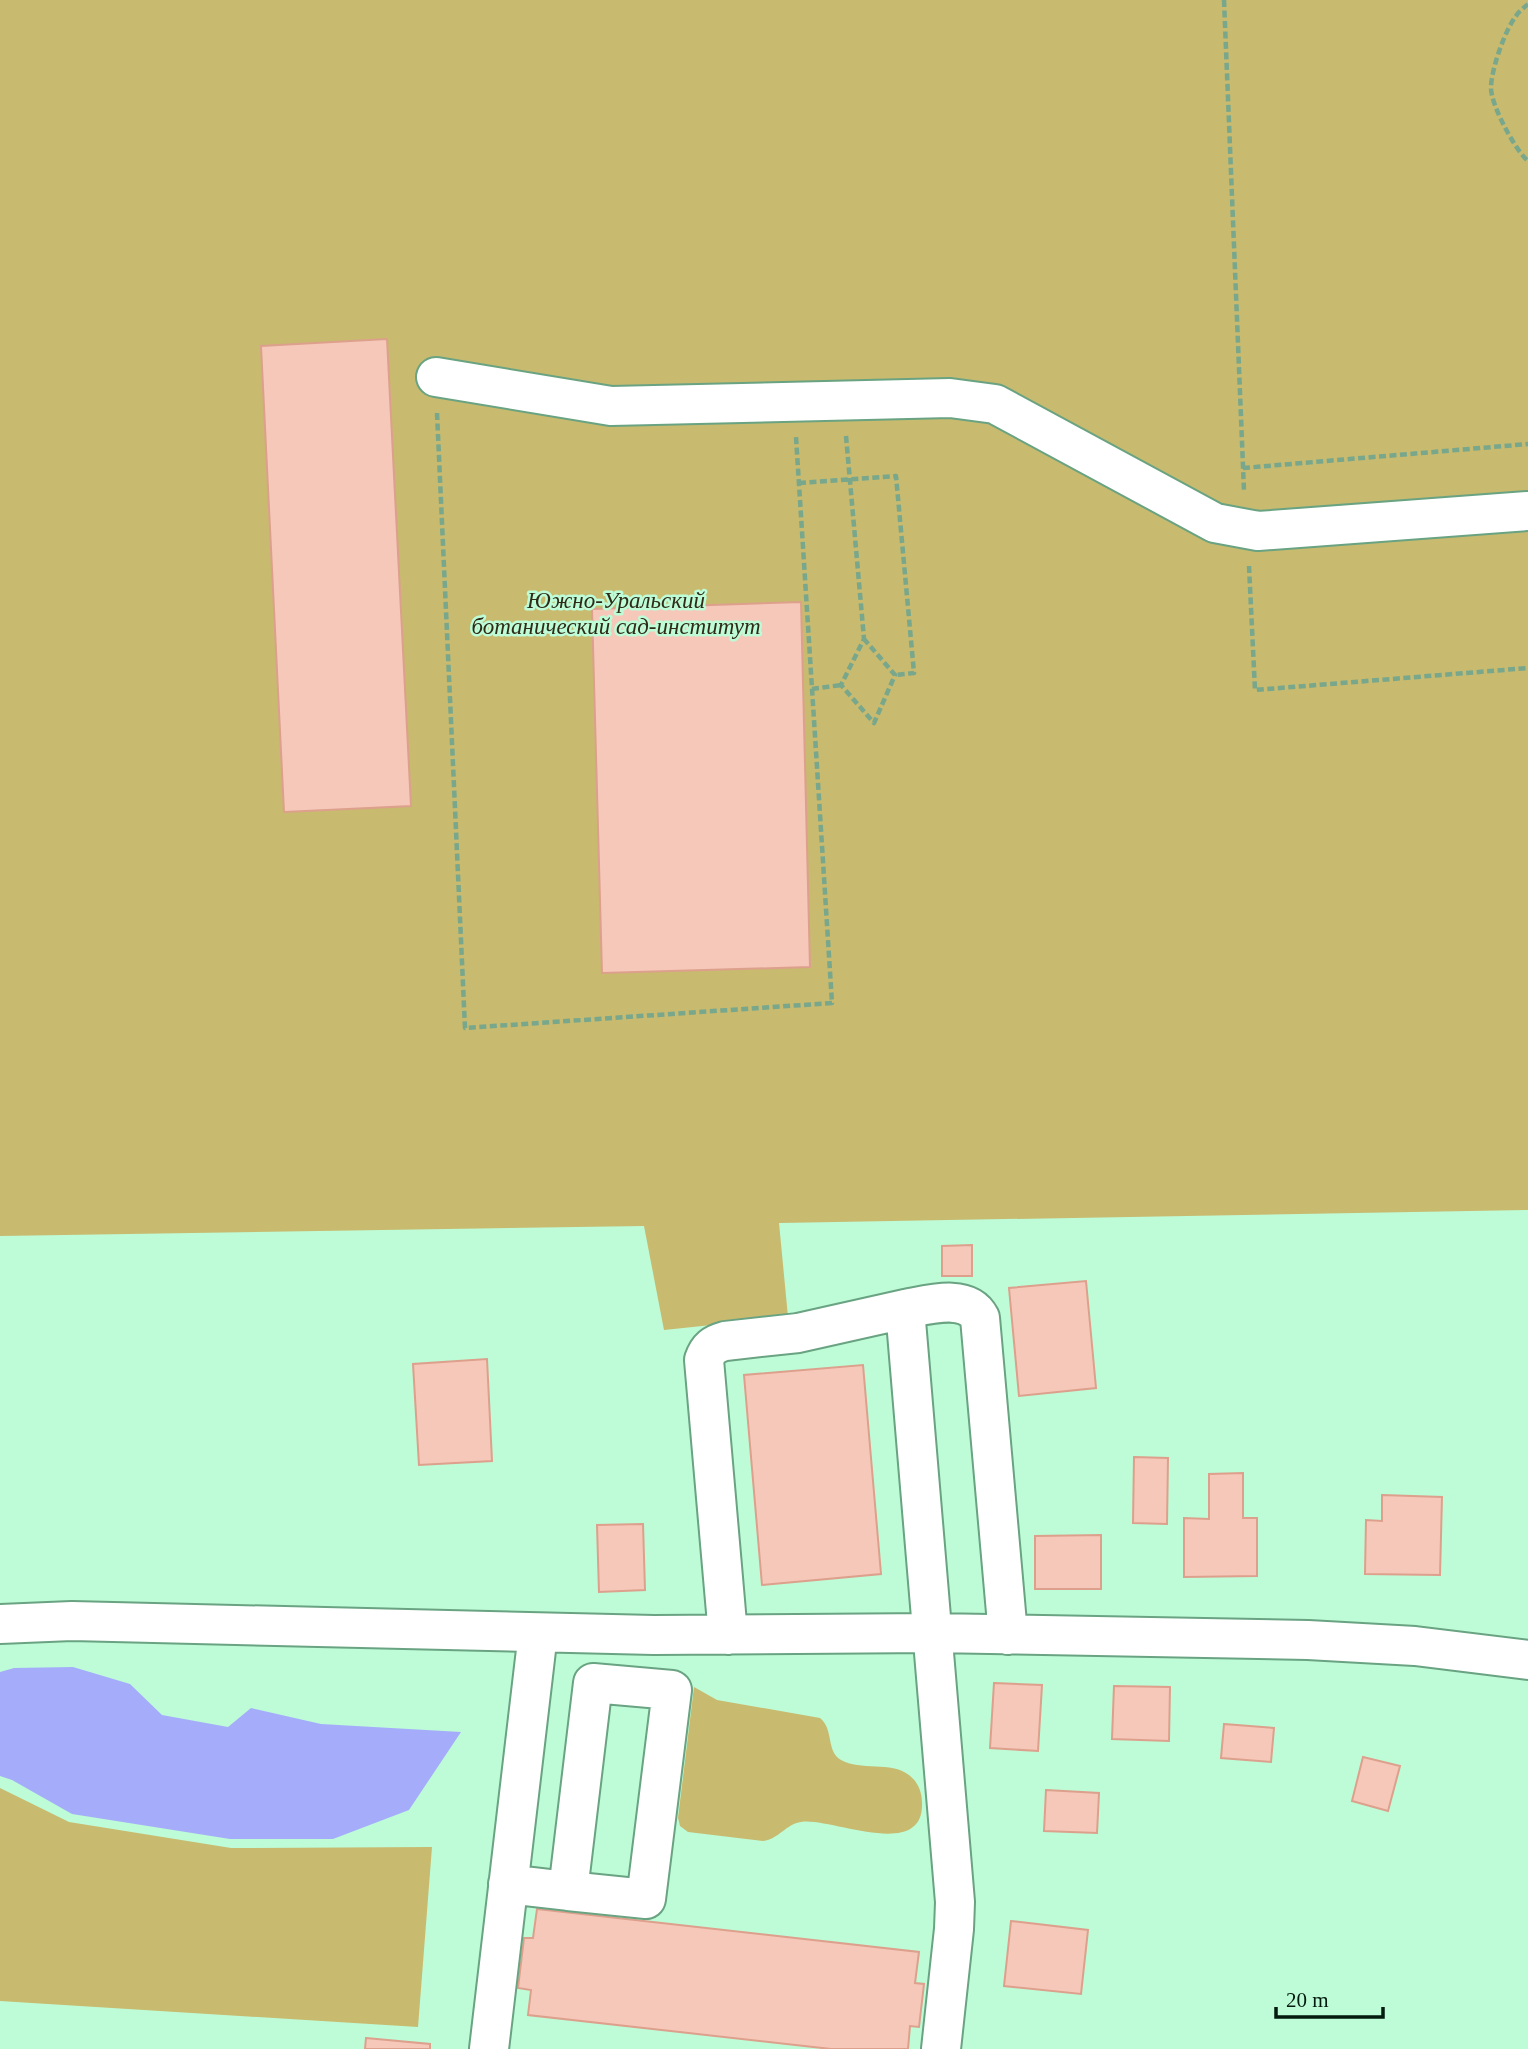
<svg xmlns="http://www.w3.org/2000/svg" width="1528" height="2049" viewBox="0 0 1528 2049" font-family="Georgia,serif">
	<style>
		.green { fill: #c8ba6f }
		.water { fill: #a5adfb }
		.building { fill: #f6c8ba; stroke: #dda08c; stroke-width: 2 }
		.lines { fill: none; stroke-linecap: round; stroke-linejoin: round }
		.minor-casing { stroke: #69a382; stroke-width: 42 }
		.path { stroke: #78a78c; stroke-width: 4.5; stroke-dasharray: 7 3.5; stroke-linecap: butt }
		.minor { stroke: #fff; stroke-width: 38 }
		.labels { text-anchor: middle; dominant-baseline: central; stroke-width: 5; stroke-linejoin: round; paint-order: stroke }
		.park-label { font-size: 23px; font-style: italic; fill: #2f2b17; stroke: #befbd7 }
	</style>
	<rect width="100%" height="100%" fill="#befbd7"/>
	<!-- green -->
	<path class="green" d="M0,0h1528v1210l-749,13 9,94 -124,13 -20,-104 -644,10z
		M694,1687l23,13 103,18c14,11 6,34 21,42 19,11 50,1 68,15 9,7 13,17 13,28 2,59 -92,14 -121,19 -15,2 -22,17 -38,19l-75,-9 -8,-6 -2,-8z
		M0,1788l69,34 162,26 201,-1 -14,180 -418,-26z"/>
	<!-- water -->
	<path class="water" d="M73,1667l57,17 32,31 66,12 23,-19 70,16 140,8 -52,78 -76,29h-103l-158,-25 -60,-34 -12,-4v-104l14,-4z"/>
	<!-- building -->
	<path class="building" d="M387,339l24,467 -127,6 -23,-466z
		M801,602l9,365 -208,6 -10,-364z
		M972,1245v31h-30v-30z
		M1086,1281l10,107 -77,8 -10,-108z
		M487,1359l5,102 -73,4 -6,-101z
		M863,1365l18,209 -119,11 -18,-210z
		M1134,1457l34,1 -1,66 -34,-1z
		M1243,1473v45h14v58l-73,1v-59l25,1v-45z
		M1382,1495l60,2 -2,78 -75,-1 1,-54 16,1z
		M643,1524l2,66 -46,2 -2,-67z
		M1101,1535v54h-66v-53z
		M994,1683l48,2 -4,66 -48,-3z
		M1114,1686l56,1 -1,54 -57,-2z
		M1224,1724l50,4 -3,34 -50,-4z
		M1363,1757l37,9 -12,45 -36,-10z
		M1046,1790l53,3 -2,40 -53,-2z
		M537,1909l382,43 -4,31 9,1 -5,43 -9,-1 -2,23h-77l-303,-34 3,-25 -13,-2 6,-50h9z
		M1011,1921l77,9 -7,64 -77,-8z
		M366,2038l64,6v5h-65z"/>
	<g class="lines">
		<!-- minor casing -->
		<g class="minor-casing">
			<path id="minor" d="M436,377l175,29 339,-8 45,6 220,119 43,8 270,-20
				M0,1624l72,-3 582,14 279,-2 375,7 107,6 113,14
				M728,1635l-24,-275c4,-12 10,-16 21,-19l73,-8 107,-24
				M508,1884l60,7 25,-208 79,7 -26,209 -78,-8
				M489,2049l49,-416
				M941,2049l13,-120 1,-27 -50,-593c23,-4 62,-16 75,9l28,317"/>
		</g>
		<!-- path -->
		<path class="path" d="M1224,0l20,491
			M1528,4c-4,4 -9,7 -12,12 -11,14 -25,54 -25,72 0,17 24,62 37,73
			M437,413l28,615 367,-25 -36,-566
			M846,436l18,203 -23,46 33,38 21,-48 -31,-36
			M1243,468l285,-24
			M799,483l97,-7 18,197 -19,2
			M1249,566l6,124 273,-22
			M812,689l29,-4"/>
		<!-- minor -->
		<use href="#minor" class="minor"/>
	</g>
	<g class="labels">
		<!-- park labels -->
		<g class="park-label">
			<text x="616" y="600">Южно-Уральский<tspan x="616" dy="26">ботанический сад-институт</tspan></text>
		</g>
	</g>
	<!-- scale -->
	<path d="M1276 2007v10h107v-10" fill="none" stroke="#031a0e" stroke-width="3.5"/>
	<text x="1286" y="2007" font-size="21" fill="#031a0e" stroke="#befbd7" stroke-width="5" paint-order="stroke">20 m</text>
</svg>
